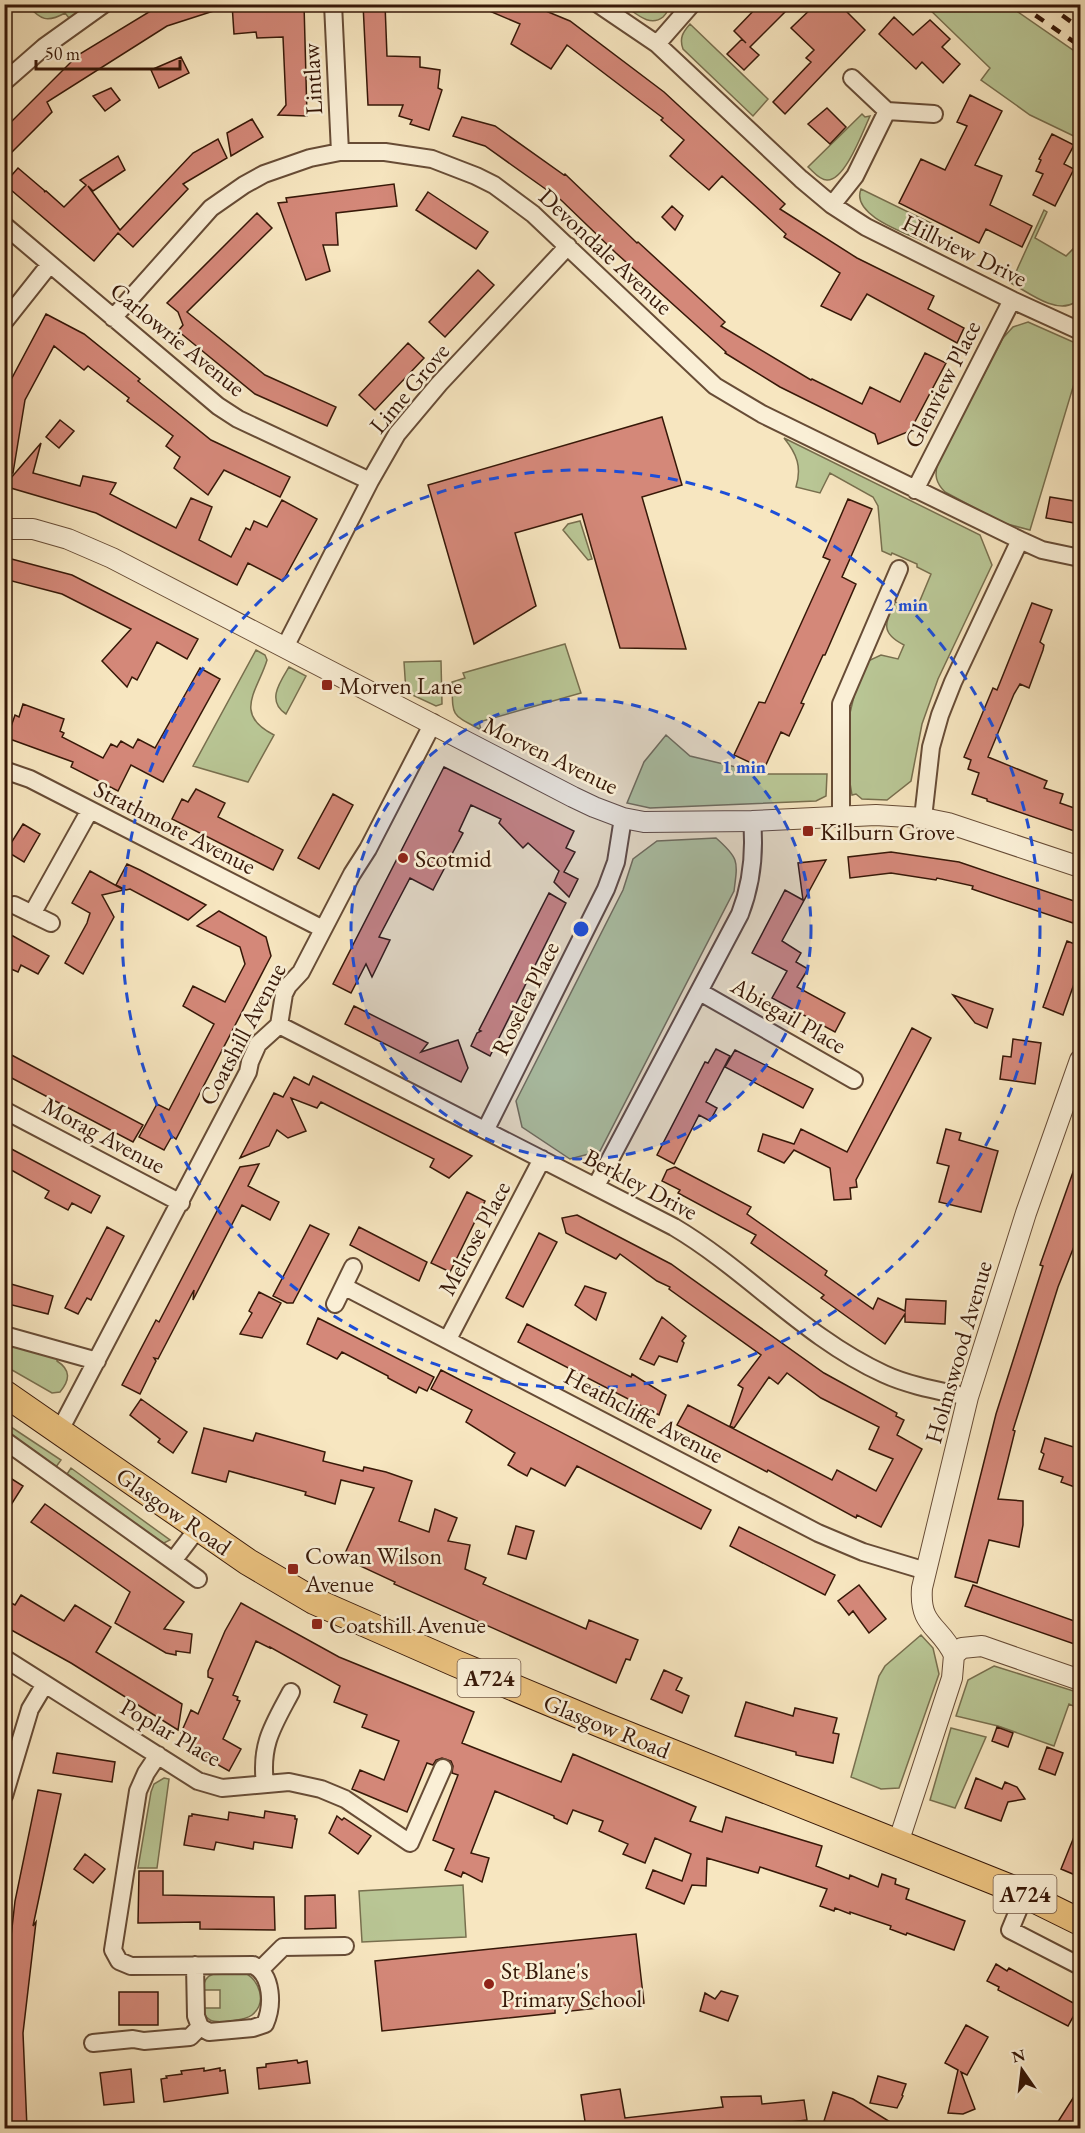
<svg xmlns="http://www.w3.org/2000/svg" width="1085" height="2133" viewBox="0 0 1085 2133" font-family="'EB Garamond',serif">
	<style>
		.green { fill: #b9c695; stroke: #786f4e; stroke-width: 1.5 }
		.building { fill: #d48879; stroke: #371808; stroke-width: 1.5 }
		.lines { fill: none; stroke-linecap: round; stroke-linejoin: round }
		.minor-casing { stroke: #674c36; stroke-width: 20 }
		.tertiary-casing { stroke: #674c36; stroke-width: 22 }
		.primary-casing { stroke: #371808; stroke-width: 28 }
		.minor { stroke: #faefd6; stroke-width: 16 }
		.tertiary { stroke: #faefd6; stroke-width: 20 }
		.primary { stroke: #ecc380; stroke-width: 26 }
		.rail { stroke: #371808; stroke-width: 4.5; stroke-dasharray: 10 10; stroke-linecap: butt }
		.ring { fill: none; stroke: #1d4ed8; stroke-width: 3; stroke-dasharray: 10 8 }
		.poi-dot { fill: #8f2418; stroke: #faefd6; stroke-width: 2 }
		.labels { text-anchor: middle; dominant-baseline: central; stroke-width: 5; stroke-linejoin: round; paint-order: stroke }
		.shield { fill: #faefd6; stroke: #725846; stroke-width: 1.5 }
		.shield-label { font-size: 22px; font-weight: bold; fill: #371808 }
		.street-label { font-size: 24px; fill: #371808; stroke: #faefd6 }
		.poi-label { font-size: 24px; fill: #371808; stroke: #faefd6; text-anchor: start }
		.centre { fill: #1d4ed8; stroke: #faefd6; stroke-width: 3 }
		.ring-label { font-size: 18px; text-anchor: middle; font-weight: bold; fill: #1d4ed8; stroke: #faefd6; stroke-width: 5; stroke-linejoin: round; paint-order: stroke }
	</style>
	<rect width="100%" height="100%" fill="#f7e6c0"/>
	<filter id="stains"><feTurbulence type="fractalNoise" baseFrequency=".00333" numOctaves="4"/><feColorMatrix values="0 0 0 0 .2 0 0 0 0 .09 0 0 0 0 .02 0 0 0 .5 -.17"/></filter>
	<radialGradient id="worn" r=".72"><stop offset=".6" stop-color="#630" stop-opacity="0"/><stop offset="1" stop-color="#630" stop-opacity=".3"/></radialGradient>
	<!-- green -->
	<path class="green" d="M27,5h63l-21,13 -4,-5c-18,10 -24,7 -38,-8z
		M623,5h46c0,5 -2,8 -6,12 -14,11 -28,-5 -40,-12z
		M925,5h83l72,50v84l-50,-24 -49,-35 9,-12z
		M690,24l78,75 -15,17 -70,-67c-4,-11 0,-17 7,-25z
		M862,114l3,3 5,-1c-7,15 -25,65 -43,64 -8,0 -14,-9 -19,-13z
		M861,189l74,36 -8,18c-18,-9 -77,-27 -66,-54z
		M1044,210l3,2 -12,26 31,18 7,-7 7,3v30l-6,21c-19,11 -46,-11 -63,-20z
		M1028,322l52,23v19l-50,166 -27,-7 -58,-31c-9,-9 -11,-17 -7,-29l65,-125 10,-11z
		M784,438l196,97 12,30 -54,114 -16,45 -11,57 -24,19 -25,-1 -6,-5 -4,1 -3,-18 1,-64 5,-21 13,-31 13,-6 17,4 6,-14c-24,-12 -19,-22 -9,-43l21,8 15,-36 -14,-7v-3l-25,-11 -1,2 -9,-4 -4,-45 -5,-9 -43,-24 -10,20 -24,-6c6,-20 1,-33 -12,-49z
		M580,521l12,38 -4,1 -25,-30 5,-6z
		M565,644l16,49 -102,29 2,8c-31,-17 -28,-12 -29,-48l13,-4 -2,-5z
		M256,650l9,5 2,5c-9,30 -35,54 7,75l-26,47 -55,-16z
		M441,661l1,43 -6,2 -30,-14 -2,-30z
		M289,667l17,9 -20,38c-20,-13 -6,-32 3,-47z
		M666,735l24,21 75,18h62l-1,22 -10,5 -166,7 -23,-5 17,-41z
		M716,838c23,20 22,23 18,53l-134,260 -30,8 -48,-32 -6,-26 107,-211 10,-31 24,-18z
		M5,1342l53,15 -1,4c14,9 13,19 3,31l-8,1 -47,-27z
		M5,1423l56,37 -5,7 -51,-37z
		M71,1468l99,72 -6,3 -5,-2 -92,-67z
		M921,1635l12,13 6,26 -40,114 -18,1 -30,-12 28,-101 6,-10z
		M994,1666l86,27v16l-11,-5 -15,42 -56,-20 -42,-10 12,-36z
		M951,1728l35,9 -31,71 -25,-8z
		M164,1778l5,1 -12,89h-19l13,-76 3,-8z
		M463,1885l3,52 -104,5 -3,-51z
		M243,1972c16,7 25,30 9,43 -6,5 -35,9 -42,5 -5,-3 -6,-6 -7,-12h17v-18h-17c0,-22 25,-18 40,-18z"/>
	<!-- building -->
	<path class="building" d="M162,4h60l1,4 -56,18 -120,76 5,10 -48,48v-31l74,-74z
		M232,4h72l3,112 -29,-1 8,-10 -3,-68 -26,1 -1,-6 -22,2z
		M363,4h22l2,52 33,1v10l20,3 -2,18 4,2 -13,40 -19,-6 2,-4 -13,-4 4,-11h-35z
		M473,4h56l41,17 94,71 121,112 -5,5 77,49 77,38 -6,13 36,19 -7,15 -90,-49 -16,26 -30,-14 19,-33 -56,-36 2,-3 -64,-58 -13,14 -21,-18 -18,-16 14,-16 -23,-20 2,-2 -96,-73 -16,24 -40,-25 9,-20z
		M760,4h33l-43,43 9,8 -15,15 -17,-16 15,-15 4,4 -12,-12z
		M816,4h23l26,26 -80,84 -12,-12 38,-40 -5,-4 8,-8 -23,-22z
		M894,17l19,18 17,-15 20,19 -8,8 18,17 -17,19 -21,-21 -6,7 -37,-35z
		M181,57l8,16 -30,15 -8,-18z
		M111,88l9,12 -15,11 -12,-15z
		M970,95l32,16 -27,54 27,11 -12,29 42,21 -10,21 -36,-18 -7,14 -80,-40 22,-44 24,11 22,-44 -10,-4z
		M827,108l19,19 -16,17 -22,-20z
		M462,117l33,9 69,49 1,-1 72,69 1,-1 87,80 -4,4 90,54 1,-1 50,25 8,-17 30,15 25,-49 21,10 -36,68 -32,13 -3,-10 -95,-47 -55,-34 1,-1 -110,-99 -55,-53 -76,-54 -32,-10z
		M252,119l11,18 -32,19 -4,-23z
		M1052,134l22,11 -10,19 10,5 -19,37 -22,-11 10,-21 -7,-3 5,-11 -2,-1z
		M218,139l9,19 -44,26 5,5 -55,58 -15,-14 -24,28 -90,-77 14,-16 27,23 -1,1 2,-1 18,16 22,-22 -6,-5 38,-24 7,14 -32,21 -5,-5 32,44 73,-77z
		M394,184l3,22 -61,7 2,32h-15l7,26 -24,9 -28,-77 9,-1 -1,-4z
		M428,192l60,40 -12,17 -60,-39z
		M672,206l11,10 -8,14 -13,-13z
		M257,213l15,15 -85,84 78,63 71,32 -9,19 -72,-32 -77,-63 5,-6 -5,-13 -11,-9z
		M478,270l16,15 -49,52 -16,-15z
		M46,314l38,20 56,45 -2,2 73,59 79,37 -10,20 -56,-27 -16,25 -34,-27 6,-11 -14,-11 7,-10 -46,-35 2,-3 -41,-32 -4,4 -30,-24 -29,54 -12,73 -9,-1v-79z
		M408,343l16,15 -49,52 -16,-15z
		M662,417l20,68 -40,12 44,152 -66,-1 -38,-134 -67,19 21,73 -62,38 -46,-159z
		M60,420l14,11 -15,17 -13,-11z
		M41,443l-8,30 47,13 3,-10 33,7 -6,11 66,34 15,-30 21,9 -13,33 32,17 15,-29 4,2 4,-9 13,6 15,-27 35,19 -34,62 -35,-18 -11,22 -141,-72 -92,-27z
		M1050,497l30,5v22l-34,-6z
		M848,499l24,10 -30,68 14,7 -31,71h-2l-22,48 3,1 -15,32 -8,-4 -17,37 -30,-14 25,-53 6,1 54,-119 11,-24 -7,-3z
		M4,557l68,18 126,64 -11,20 -30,-17 -20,38 -5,-3 -5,10 -25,-26 29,-32 -69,-35 -58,-15z
		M1032,603l20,7 -12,32 4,3 -1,5 -14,38 -9,-4 -6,10 -26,63 59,24 -3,7 19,6 -3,9 20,7v23l-93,-32v-2l-15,-5 7,-21 -11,-4 3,-9 -7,-3 29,-69 4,2z
		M200,668l20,11 -57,103 -32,-17 -13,26 -47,-24 2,-5 -66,-24 8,-23 4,2 4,-13 41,15 -4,12 4,2 -2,4 41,21 8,-14 6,3 4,-6 12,7 5,-9 17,9z
		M444,767l130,64 -8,17 9,4 -11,20 14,7 -9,18 -15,-15 5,-11 -31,-28 -5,5 -24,-25 2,-4 -30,-14 -12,26 4,2 -30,57 -23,-12 -31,59 11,3 -18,37 -6,-13 -15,29 -18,-9z
		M196,789l29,14 -7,14 65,33 -10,20 -101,-51 10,-20 6,3z
		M333,794l20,11 -34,64 -21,-11z
		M23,824l17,10 -16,28 -18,-11z
		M891,852l68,10 121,41 -7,20 -101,-34 1,-3 -36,-8 -1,2 -45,-7 -41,5 -2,-21z
		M826,860l-44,81 19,12 -5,9 12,7 -11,18 48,26 -10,19 -63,-34 15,-27 -35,-18 33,-63 18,10 -5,-37z
		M127,864l13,6 66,35 -18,15 -58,-31 -4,1 -10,-5z
		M90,871l34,19 -22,5 12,22 -31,57 -18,-11 22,-40 3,-10 -18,-10z
		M549,893l17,10 -76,153 -19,-10 6,-13 4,-2 -2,-1z
		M219,911l47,26 5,19 -95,183 -4,-3 -8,14 -25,-13 18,-33 12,6 45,-86 -31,-18 10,-20 32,16 20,-38 -5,-17 -43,-21z
		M4,931l45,25 -11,18 -17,-9 -3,7 -14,-6z
		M1067,941l13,5v21l-17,48 -20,-8z
		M953,995l40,14 -6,19 -12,-5z
		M354,1006l74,37 -7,9 37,-12 10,28 -7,14 -116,-58z
		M912,1028l19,10 -75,142 1,7 -7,1 1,11 -17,1 -4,-32 -36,-18 -10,13 -26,-12 5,-17 31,10 7,-15 46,23z
		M1013,1039l28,4 -6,41 -35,-5 3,-23 8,1z
		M716,1049l14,7 -24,46 11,6 -7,13 -11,-6 -25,49 -17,-9 48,-93 3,1z
		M735,1050l78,39 -10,19 -78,-41z
		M4,1051l139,74 -10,17 -129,-68z
		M313,1076l49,25 110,55 -23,22 -19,-11 4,-8 -113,-57 -4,6 -26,-10 15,33 -18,7 -11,-8 -8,16 -29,12 34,-65 9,4 11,-20 15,8z
		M946,1129l15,4 -2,7 39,11 -17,61 -42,-10 10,-36 -12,-3z
		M4,1145l96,51 -9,17 -19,-10 -4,7 -23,-12 4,-7 -45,-25z
		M1078,1158h2v82l-3,-1 -19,48 -45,143 2,1 -17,68 25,2v24l-4,22 -30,-7 -12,43 -22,-6 41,-163 47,-148 -3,-1z
		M259,1164l-11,22 31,16 -9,18 -28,-15 -49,95 1,-10 -36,69 -4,-1 2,3 -16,33 -18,-9 34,-65 3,2 81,-155z
		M675,1167l76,40 -4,7 80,57 -2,4 48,34 5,-11 27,13 1,-12 40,2 -1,23 -40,-2v-8l-20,30 -64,-46 3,-3 -73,-52 5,-8 -78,-42 2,-3 -18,-9 5,-11z
		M467,1192l18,9 -35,71 -19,-9z
		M577,1215l94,49 153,109 73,40 -1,3 8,4 -7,15 25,14 -41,78 -24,-12 -1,3 -88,-48 -1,2 -90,-47 11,-20 144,75 5,-10 39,21 17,-32 -24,-10 10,-22 -58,-29 -34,-25 -9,11 -9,-7 -35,51 -4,-2 13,-38 -5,-3 23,-30 -92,-66 1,-2 -13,-6 -37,-27 -4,5 -50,-26 -4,-15z
		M310,1225l19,9 -36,69h-6l-14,-7z
		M107,1227l17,9 -33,64 -4,-2 -9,16 -13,-6z
		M359,1227l68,35 -8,19 -69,-36z
		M539,1233l18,9 -34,65 -17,-9z
		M4,1282l49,14 -5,18 -44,-11z
		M585,1286l21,7 -10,27 -21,-15z
		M259,1292l22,11 -19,35 -22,-4 12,-21 -3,-2z
		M662,1317l24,19 -4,5 2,2 -7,19 -18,-6 -5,9 -14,-6z
		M318,1318l116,59 -7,14 -8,-4 -3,6 -28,-15v-2l-46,-24 -5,7 -30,-15z
		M527,1324l104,53 1,-3 34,21 -7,20 -141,-73z
		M441,1370l270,140 -10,19 -124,-63 -12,20 -34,-18 -4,8 -9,-5 -10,-6 7,-12 -49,-31 6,-12 -41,-21z
		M141,1399l46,33 -14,21 -15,-11 2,-3 -30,-24z
		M204,1428l49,13 3,-8 69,19 -2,9 40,10 1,-4 22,5 26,9 -13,40 30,11 6,-23 22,9 -9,23 22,4 -5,24 21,9 -3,6 103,45 3,-9 49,20 -8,20 -4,-1 -10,24 -222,-99 1,-2 -52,-24 31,-70 -33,-8 -6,24 -30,-9 1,-3 -77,-21 -3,11 -34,-9z
		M1045,1438l35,11v40l-19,-7 2,-5 -24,-8 5,-15 -3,-2z
		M4,1474l19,12 -19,30z
		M45,1504l139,98 -20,27 28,5 -2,19 -14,-2v4l-10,-2 -51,-30 15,-31 -99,-70z
		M516,1526l18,5 -8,28 -18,-5z
		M739,1527l96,48 -10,20 -95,-49z
		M859,1585l27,34 -17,14 -16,-22 -4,4 -11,-14z
		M973,1585l107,38v23l-115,-40z
		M21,1595l43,26 11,-16 36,22 -15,25 86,52 -4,26 -107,-67 -67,-37v-27l11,6z
		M241,1603l98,54 135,55 -12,31 99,39 12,-28 123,53 -6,14 32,11 4,-15 96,29 -6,20 33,13 1,-4 28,12 4,-13 14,5 -1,5 14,5 -3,10 59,22 -11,29 -47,-17 -1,2 -16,-6 1,-3 -41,-14v2l-15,-6 -1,3 -14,-5 7,-17 -67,-22 -2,6 -51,-15 -1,28 -14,-1 -8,19 -38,-16 7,-18 29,11 9,-27 -36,-16 -10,25 -22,-9 5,-10 -29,-13 4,-10 -30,-11 -6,14 -13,-6v-2l-59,-25 -24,62 18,5 -7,24 -19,-10 -2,5 -16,-7 9,-21 -21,-9 25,-65 -6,-2 1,-7 -2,-5 -9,-3 -6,2 -3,5 -6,-2 -20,49 -55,-23 8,-19 24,10 15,-39 -37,-14 5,-12 -33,-13 6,-16 -70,-39v1l-14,-7 -23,54 5,2 -1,3 3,1 -17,38 18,10 -12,22 -41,-23 6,-12 -13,-3 10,-23 7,4 15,-35 -5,-2v-6l17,-40z
		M664,1670l18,8 -6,12 13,6 -7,17 -31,-14z
		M746,1702l47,14 2,-8 42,10 -4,15 6,1 -6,29 -37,-8v-3l-61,-16z
		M997,1727l16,6 -5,14 -16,-6z
		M1047,1747l16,6 -8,22 -16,-6z
		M57,1753l58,9 -3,20 -59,-9z
		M976,1778l26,11 3,-7 12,5 8,12 -17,3 -7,19 -36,-13z
		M38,1790l23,4 -28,132 3,-4 -13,111 4,95h-23v-129l11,-98z
		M265,1811l30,5v3h2l-5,29 -38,-6 -1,7 -37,-7 -2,8 -30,-5 5,-29h3v-2l36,6 1,-8 35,6z
		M337,1816l5,4 2,-2 27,18 -13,18 -29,-21z
		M1080,1822v55l-19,-8z
		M85,1854l20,15 -12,14 -19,-14z
		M139,1871h24v24l111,2 1,33 -75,-1v-7l-62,1z
		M335,1895l1,33 -31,1v-33z
		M636,1934l8,69 -73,8 -1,-6 -15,1v7l-173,18 -7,-70z
		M996,1964l11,7 2,-3 70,38 -11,20 -70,-36 1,-3 -12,-6z
		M721,1991l17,5 -10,25 -28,-10 5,-18 10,6z
		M119,1992h39v33h-39z
		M966,2025l22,12 -21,38 -6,-3 14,37 -12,5 -15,-1 10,-43 -13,-7z
		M297,2060l1,3 9,-2 3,22 -51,6 -2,-21 9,-1v-3z
		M204,2068v3l16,-3v3l5,-1 3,23 -64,9 -3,-23 6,-1 -1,-2 16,-2 -1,-3z
		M131,2069l3,33 -30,3 -4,-32z
		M878,2076l28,8 -4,11 1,1 -6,12 -27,-5z
		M1080,2087v41h-26z
		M620,2089l5,29 98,-11 -2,-10 40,-1 1,8 42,-4 3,20 -70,8h-151l-5,-33z
		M833,2092l20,7 47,29h-51l-25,-7z"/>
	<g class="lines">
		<!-- minor casing -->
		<g class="minor-casing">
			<path id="minor" d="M333,4l7,148
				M598,4l59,40 144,135 31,26 34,22 146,73 68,31
				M657,44l35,-40
				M4,82l40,-35 60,-43
				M887,111l47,3
				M832,205l23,-29 32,-65 -35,-33
				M4,225l214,181 20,13 132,62
				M113,318l98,-110 33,-23 20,-11 46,-16 30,-6h45l47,7 44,17 18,9 39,29 182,172 47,28 258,126 22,10 38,8
				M4,322l46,-58
				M915,490l97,-190
				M285,647l85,-166 27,-47 42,-50 129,-138
				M4,770l26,9 293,150
				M841,816v-112l58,-135
				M923,818l8,-71 9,-32 13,-33 67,-142
				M14,905l37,18
				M32,914l58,-104
				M700,992l154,88
				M279,1025l395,202c74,44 131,111 210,147 26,12 57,17 84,23
				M4,1110l177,93
				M486,1129l120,-240 10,-27 7,-44
				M596,1186l144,-272c12,-31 15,-61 12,-93
				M345,1287l473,246 45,19 63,19
				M335,1304l18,-37
				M4,1335l93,26
				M448,1339l94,-180
				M60,1430l188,-358 2,-10 8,-18 21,-19 5,-31 4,-8 13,-14 51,-98 16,-25 65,-126
				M4,1440l194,139
				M173,1561l25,-33
				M4,1658l194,123 24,7 67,-6 32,7 24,10 65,44 33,-75
				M158,1755l-12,18 -8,18 -25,159 6,11 12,5 122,-1c20,10 20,41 12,59l-12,4 -44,4 -9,-5 -4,-11 -1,-51
				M265,1784c-5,-40 8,-58 26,-92
				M4,1796l26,-87 15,-25
				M1025,1894l-15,36 70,36
				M261,1969l22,-22 62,-1
				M93,2043l40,-4 11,2 46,-4 10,-10"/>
		</g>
		<!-- tertiary casing -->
		<g class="tertiary-casing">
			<path id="tertiary" d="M4,529h29l35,10 44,19 461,239 21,10 29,11 21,4 108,-1 124,-6 47,3 25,5 132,44
				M954,1655c-14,-30 -35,-28 -32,-67l46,-191 58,-184 54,-153
				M898,1843l54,-165 2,-23 8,-7 20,-2 98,34"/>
		</g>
		<!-- primary casing -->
		<g class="primary-casing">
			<path id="primary" d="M4,1393l244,169 66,39 141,62 148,62 408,163 69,34"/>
		</g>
		<!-- minor -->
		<use href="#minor" class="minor"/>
		<!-- tertiary -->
		<use href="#tertiary" class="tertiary"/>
		<!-- primary -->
		<use href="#primary" class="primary"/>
		<!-- rail -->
		<path class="rail" d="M1019,4l61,42
			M1046,4l34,24"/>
	</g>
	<!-- distance rings -->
	<circle cx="581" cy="929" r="230" fill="#1d4ed8" fill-opacity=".12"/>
	<g class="ring">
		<circle cx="581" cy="929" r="230"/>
		<circle cx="581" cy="929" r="459"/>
	</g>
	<!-- markers -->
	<g class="poi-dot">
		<rect x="321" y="679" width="12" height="12" rx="3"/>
		<rect x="802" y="825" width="12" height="12" rx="3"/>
		<circle cx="403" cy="858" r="6"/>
		<rect x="287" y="1563" width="12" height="12" rx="3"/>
		<rect x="311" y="1618" width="12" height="12" rx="3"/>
		<circle cx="489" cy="1984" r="6"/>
	</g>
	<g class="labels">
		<!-- shield labels -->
		<g class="shield">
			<rect x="457.5" y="1659" width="63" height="38" rx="4.5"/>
			<rect x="993.5" y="1875" width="63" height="38" rx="4.5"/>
		</g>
		<g class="shield-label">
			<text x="489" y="1678">A724</text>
			<text x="1025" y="1894">A724</text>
		</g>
		<!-- street labels -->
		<g class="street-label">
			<text transform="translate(312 79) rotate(-93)">Lintlaw</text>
			<text transform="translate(965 250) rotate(26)">Hillview Drive</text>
			<text transform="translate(606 251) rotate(43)">Devondale Avenue</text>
			<text transform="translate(178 339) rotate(39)">Carlowrie Avenue</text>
			<text transform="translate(942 384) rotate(-63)">Glenview Place</text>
			<text transform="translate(409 388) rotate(-50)">Lime Grove</text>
			<text transform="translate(551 755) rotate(26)">Morven Avenue</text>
			<text transform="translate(175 827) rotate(27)">Strathmore Avenue</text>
			<text transform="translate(525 998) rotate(-64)">Roselea Place</text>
			<text transform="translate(789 1015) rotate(30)">Abiegail Place</text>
			<text transform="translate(242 1034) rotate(-62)">Coatshill Avenue</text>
			<text transform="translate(104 1135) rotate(28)">Morag Avenue</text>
			<text transform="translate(641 1184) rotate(28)">Berkley Drive</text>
			<text transform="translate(474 1238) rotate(-62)">Melrose Place</text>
			<text transform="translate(958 1352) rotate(-74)">Holmswood Avenue</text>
			<text transform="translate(644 1415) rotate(28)">Heathcliffe Avenue</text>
			<text transform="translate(174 1511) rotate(35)">Glasgow Road</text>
			<text transform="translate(607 1726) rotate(22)">Glasgow Road</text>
			<text transform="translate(171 1732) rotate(30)">Poplar Place</text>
		</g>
		<!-- poi labels -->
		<g class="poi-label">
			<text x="339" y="685">Morven Lane</text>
			<text x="820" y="831">Kilburn Grove</text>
			<text x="415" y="858">Scotmid</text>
			<text x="305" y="1555">Cowan Wilson<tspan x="305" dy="28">Avenue</tspan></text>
			<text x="329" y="1624">Coatshill Avenue</text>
			<text x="501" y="1970">St Blane's<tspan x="501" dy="28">Primary School</tspan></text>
		</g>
	</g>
	<circle cx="581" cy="929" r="9" class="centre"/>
	<g class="ring-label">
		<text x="906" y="611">2 min</text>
		<text x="744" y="773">1 min</text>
	</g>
	<!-- margin -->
	<rect width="1085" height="2133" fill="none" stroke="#f7e6c0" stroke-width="24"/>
	<rect x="6" y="6" width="1073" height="2121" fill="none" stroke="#371808" stroke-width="3"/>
	<rect x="12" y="12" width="1061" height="2109" fill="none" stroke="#371808" stroke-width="1.5"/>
	<!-- north arrow -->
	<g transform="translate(1022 2070) rotate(346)" stroke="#faefd6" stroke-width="4.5" paint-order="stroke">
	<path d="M0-4.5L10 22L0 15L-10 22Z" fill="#371808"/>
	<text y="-9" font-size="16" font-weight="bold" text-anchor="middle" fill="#371808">N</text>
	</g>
	<!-- scale -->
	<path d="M36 60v9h144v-9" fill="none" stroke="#371808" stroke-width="3"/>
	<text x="45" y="60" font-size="18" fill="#371808" stroke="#faefd6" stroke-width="4.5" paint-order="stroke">50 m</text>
	<rect width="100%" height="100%" filter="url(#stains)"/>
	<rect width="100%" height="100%" fill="url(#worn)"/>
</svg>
